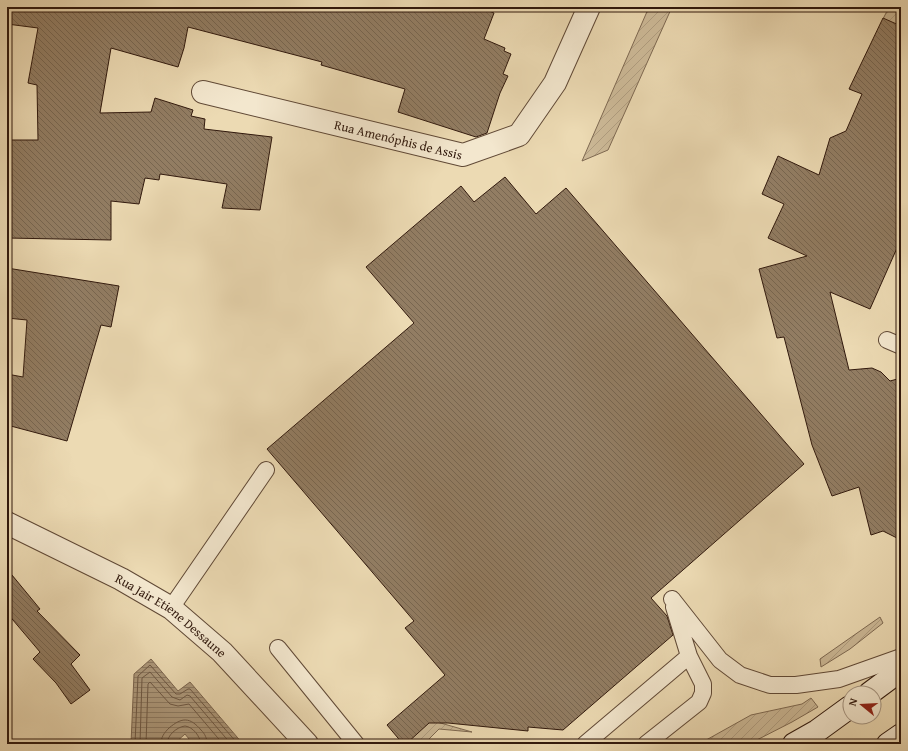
<svg xmlns="http://www.w3.org/2000/svg" width="908" height="751" viewBox="0 0 908 751" font-family="'Gentium Book Plus',serif">
	<style>
		.garden { fill: url(#garden-furrows); stroke: #7e6952 }
		.water { fill: url(#water-rules); stroke: #7b654f }
		.lines { fill: none; stroke-linecap: round; stroke-linejoin: round }
		.shore { stroke: #6e5844; stroke-width: 1 }
		.building { fill: url(#building-back-hatch); stroke: #31190d }
		.service-casing { stroke: #604936; stroke-width: 18 }
		.minor-casing { stroke: #604936; stroke-width: 24 }
		.secondary-casing { stroke: #31190d; stroke-width: 24 }
		.service { stroke: #f3e7ce; stroke-width: 16 }
		.minor { stroke: #f3e7ce; stroke-width: 22 }
		.secondary { stroke: #f3e7ce; stroke-width: 22 }
		.labels { text-anchor: middle; dominant-baseline: central; stroke-width: 4; stroke-linejoin: round; paint-order: stroke }
		.street-label { font-size: 13px; fill: #31190d; stroke: #f3e7ce }
	</style>
	<defs>
		<pattern id="garden-furrows" width="10" height="10" patternUnits="userSpaceOnUse"><rect width="10" height="10" fill="#ccb997"/><path d="M-1 1l2-2M0 10L10 0M9 11l2-2" fill="none" stroke="#b09e81"/></pattern>
		<pattern id="water-rules" width="6" height="5" patternUnits="userSpaceOnUse"><rect width="6" height="5" fill="#ac987b"/><path d="M0 2.5h6" fill="none" stroke="#8d7b63"/></pattern>
		<pattern id="building-back-hatch" width="6" height="6" patternUnits="userSpaceOnUse"><rect width="6" height="6" fill="#927d63"/><path d="M-1 5l2 2M0 0l6 6M5-1l2 2" fill="none" stroke="#786650"/></pattern>
	</defs>
	<rect width="100%" height="100%" fill="#ecdab3"/>
	<filter id="stains"><feTurbulence type="fractalNoise" baseFrequency=".005" numOctaves="4"/><feColorMatrix values="0 0 0 0 .2 0 0 0 0 .09 0 0 0 0 .02 0 0 0 .5 -.17"/></filter>
	<radialGradient id="worn" r=".72"><stop offset=".6" stop-color="#630" stop-opacity="0"/><stop offset="1" stop-color="#630" stop-opacity=".3"/></radialGradient>
	<!-- garden -->
	<path class="garden" d="M649,7h23l-64,143 -26,11z
		M889,7h12v21l-18,-9z
		M880,617l3,6 -33,26 -29,18 -1,-8z
		M811,698l7,9 -26,15 -43,22h-50l52,-29 51,-11z
		M430,720l42,12 -33,-3 -15,15h-22z"/>
	<!-- water -->
	<path class="water" d="M151,659l27,32 12,-9 53,62h-50l-8,-10 -11,10h-43l3,-70z"/>
	<g class="lines">
		<!-- shore -->
		<path class="shore" d="M135,744l3,-68 12,-11 26,29h4l8,-5h2l48,55
			M140,744l2,-66 8,-6 22,25 8,3 7,-5 3,1 41,48
			M146,744l2,-60 2,-2 20,22 8,2 11,-2 34,40
			M161,744c0,-7 3,-11 8,-16 13,-11 21,-11 32,2 4,4 6,8 6,14
			M167,744c0,-9 10,-17 18,-18 8,1 15,10 16,18"/>
	</g>
	<!-- building -->
	<path class="building" d="M7,7h472l15,6 -10,26 21,9 -1,3 7,3 -8,20 5,2 -8,17 -13,40 -11,4 -78,-25 7,-23 -84,-24 1,-3 -134,-35 -4,21 -6,19 -67,-19 -11,65 51,-1 4,-14 38,12 -2,6 14,3 -1,10 68,8 -12,73 -38,-2 5,-24 -67,-10 -1,6 -14,-2 -6,26 -28,-3v39l-104,-2 2,-57h-2v-41h31l-1,-55 -9,-2 10,-55 -31,-4z
		M883,18l18,8v213l-31,70 -40,-17 19,78 23,-2 9,4 9,9 11,-3v162l-18,-9 -12,4 -12,-48 -27,9 -20,-51 -28,-108 -7,1 -18,-69 48,-13 -39,-18 16,-34 -22,-10 16,-38 41,19 11,-37 16,-7 16,-37 -13,-5z
		M505,177l31,37 30,-26 238,276 -153,134 16,18 6,19 -110,95 -35,-3v4l-80,-8h-19l-23,21h-3l-16,-19 58,-50 -40,-47 9,-7 -147,-172 147,-126 -48,-56 95,-81 13,16z
		M7,268l112,18 -8,41 -10,-2 -34,116 -60,-16v-51l16,3 4,-57 -20,-2z
		M7,569l33,40 -3,2 43,44 -9,9 19,26 -19,14 -15,-21 -23,-24 7,-7 -33,-39z"/>
	<g class="lines">
		<!-- service casing -->
		<g class="service-casing">
			<path id="service" d="M887,340l14,6
				M672,599l48,61 20,15 30,10h26l43,-6 62,-22
				M171,608l95,-138
				M278,648l78,96
				M585,744l104,-88
				M646,744l53,-42 4,-9v-9l-14,-28 -15,-49"/>
		</g>
		<!-- minor casing -->
		<g class="minor-casing">
			<g id="minor">
				<path id="s1" d="M203,92l260,63 56,-20 36,-52 34,-76"/>
				<path id="s2" d="M7,523l114,56 50,29 51,44 85,92"/>
			</g>
		</g>
		<!-- secondary casing -->
		<g class="secondary-casing">
			<path id="secondary" d="M870,693l31,-23
				M794,744l23,-13 33,-24
				M888,744l13,-9"/>
		</g>
		<!-- service -->
		<use href="#service" class="service"/>
		<!-- minor -->
		<use href="#minor" class="minor"/>
		<!-- secondary -->
		<use href="#secondary" class="secondary"/>
	</g>
	<g class="labels">
		<!-- street labels -->
		<g class="street-label">
			<text stroke="none"><textPath href="#s1" startOffset="201">Rua Amenóphis de Assis</textPath></text>
			<text stroke="none"><textPath href="#s2" startOffset="189">Rua Jair Etiene Dessaune</textPath></text>
		</g>
	</g>
	<!-- margin -->
	<rect width="908" height="751" fill="none" stroke="#ecdab3" stroke-width="24"/>
	<rect x="8" y="8" width="892" height="735" fill="none" stroke="#31190d" stroke-width="2"/>
	<rect x="12" y="12" width="884" height="727" fill="none" stroke="#31190d"/>
	<!-- north arrow -->
	<g transform="translate(862 705) rotate(288)"><circle r="19" fill="#f3e7ce" stroke="#a59581"/>
	<path d="M0-3L7 15L0 10L-7 15Z" fill="#8f2418"/>
	<text y="-6" font-size="11" font-weight="bold" text-anchor="middle" fill="#31190d">N</text>
	</g>
	<rect width="100%" height="100%" filter="url(#stains)"/>
	<rect width="100%" height="100%" fill="url(#worn)"/>
</svg>
